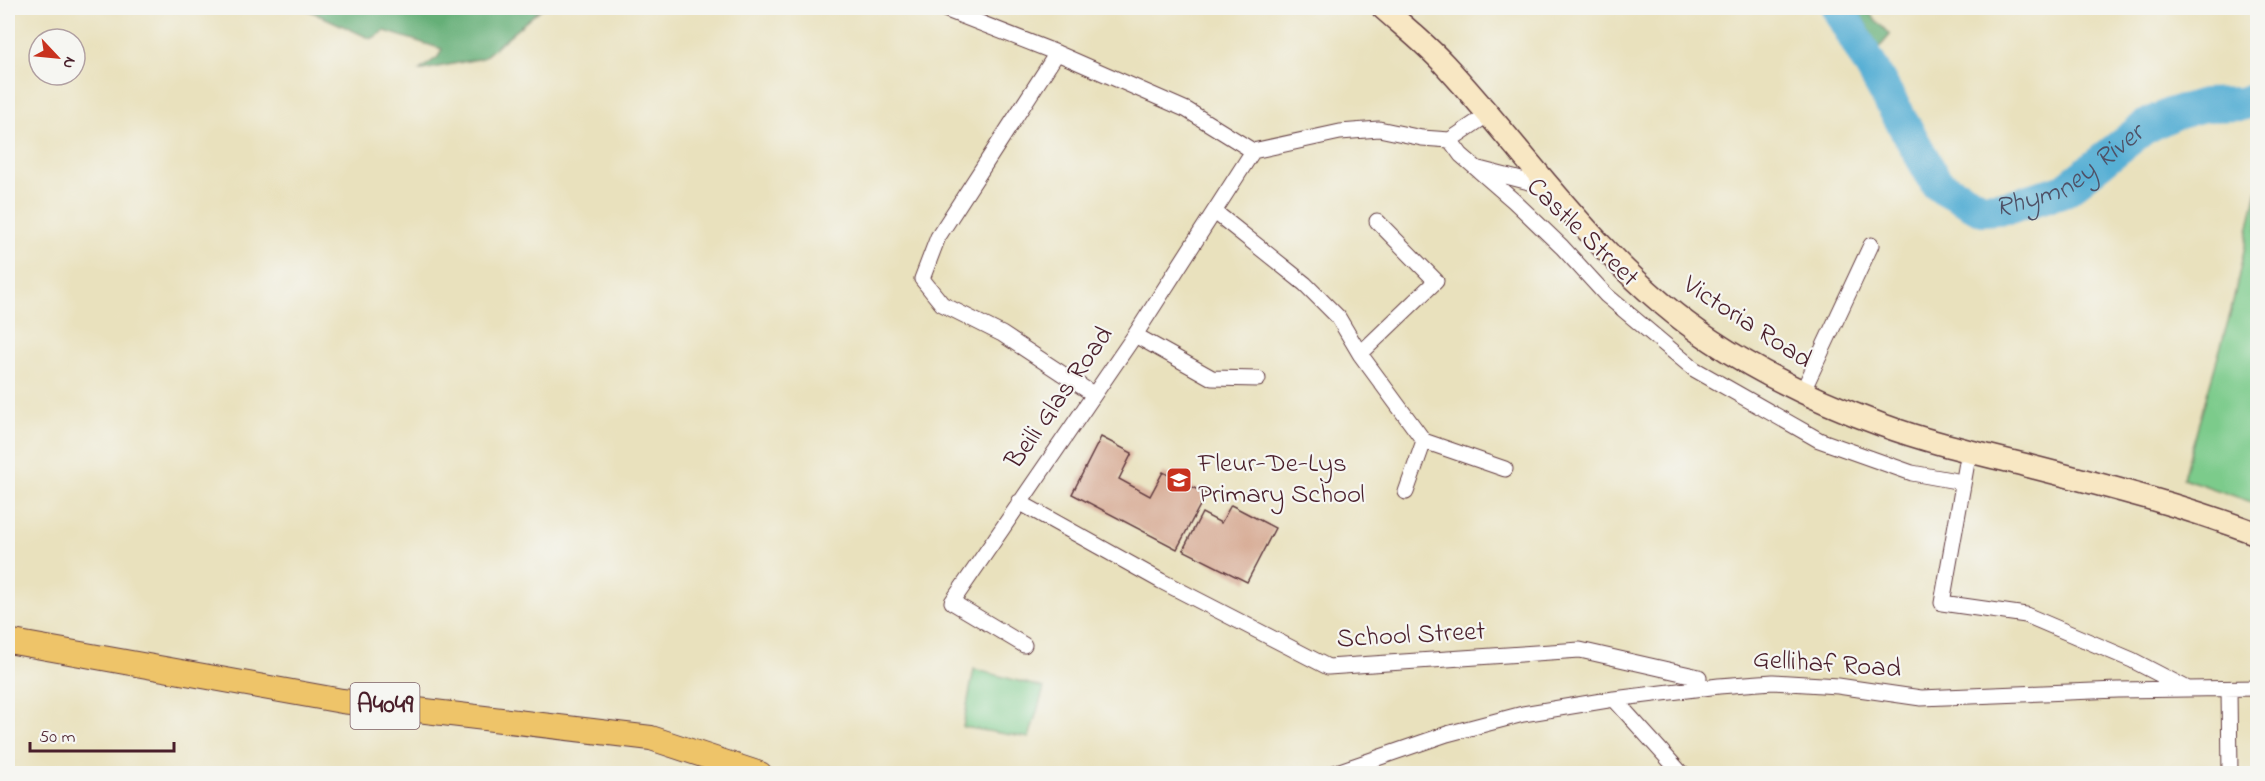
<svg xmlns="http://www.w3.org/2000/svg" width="2265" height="781" viewBox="0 0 2265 781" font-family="'Indie Flower',sans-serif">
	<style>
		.green { fill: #7ccb8b; stroke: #63755b; stroke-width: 1.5 }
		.forest { fill: #65af77; stroke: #586751; stroke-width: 1.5 }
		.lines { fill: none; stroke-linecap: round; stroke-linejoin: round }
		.river { stroke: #57afd4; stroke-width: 34 }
		.building { fill: #d6a891 }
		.street-casing { stroke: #623c41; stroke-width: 17 }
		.secondary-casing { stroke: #623c41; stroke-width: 25 }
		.primary-casing { stroke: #623c41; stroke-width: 26 }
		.street { stroke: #fff; stroke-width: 15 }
		.secondary { stroke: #f8e7c3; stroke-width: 22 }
		.primary { stroke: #eec469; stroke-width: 24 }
		.labels { text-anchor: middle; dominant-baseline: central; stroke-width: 4.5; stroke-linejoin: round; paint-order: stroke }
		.shield { fill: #f6f6f2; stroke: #7e6067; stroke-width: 1.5 }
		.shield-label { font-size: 26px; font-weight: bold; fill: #4a1f2b }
		.street-label { font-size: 27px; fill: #4a1f2b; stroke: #f6f6f2 }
		.poi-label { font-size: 27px; fill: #4a1f2b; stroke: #f6f6f2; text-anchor: start }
		.water-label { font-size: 28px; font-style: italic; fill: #4f5166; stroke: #f6f6f2 }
	</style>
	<rect width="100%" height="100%" fill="#f6f6f2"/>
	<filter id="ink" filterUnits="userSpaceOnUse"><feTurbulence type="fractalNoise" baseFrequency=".0167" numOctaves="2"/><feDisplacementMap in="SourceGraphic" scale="12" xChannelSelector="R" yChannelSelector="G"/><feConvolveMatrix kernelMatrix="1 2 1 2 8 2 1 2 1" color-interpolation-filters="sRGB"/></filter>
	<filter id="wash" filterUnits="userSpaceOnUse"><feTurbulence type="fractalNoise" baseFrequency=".008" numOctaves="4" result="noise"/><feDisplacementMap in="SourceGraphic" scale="24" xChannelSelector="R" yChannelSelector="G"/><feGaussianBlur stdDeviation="1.35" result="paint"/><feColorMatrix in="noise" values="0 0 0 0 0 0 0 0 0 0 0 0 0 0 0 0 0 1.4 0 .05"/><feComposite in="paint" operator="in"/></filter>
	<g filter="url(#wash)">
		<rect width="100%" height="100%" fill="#e9e1bd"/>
		<!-- green -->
		<path class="green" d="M2257,190v314l-74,-26 48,-167z
			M974,669l70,19 -15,50 -66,-11z"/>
		<!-- forest -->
		<path class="forest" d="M304,8h238l-59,50 -65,13 20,-14 4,-8 -57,-18 -14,8z
			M1857,8h11v4l22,23 -11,13z"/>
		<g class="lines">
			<!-- river -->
			<path class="river" id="s1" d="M1838,8l99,176 45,25 26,-2 57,-17 81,-64 26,-12 32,-9 38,-1 16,-6"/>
		</g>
		<g id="blocks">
			<!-- building -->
			<path class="building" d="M1101,437l31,16 -13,26 31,17 13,-24 43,22 -29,55 -105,-55z
				M1231,505l44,23 -28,54 -64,-32 19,-37 19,10z"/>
		</g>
	</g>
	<g filter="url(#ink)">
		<use href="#blocks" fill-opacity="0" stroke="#623c41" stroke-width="1.5"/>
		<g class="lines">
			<!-- street casing -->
			<g class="street-casing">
				<path id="street" d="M942,8l115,45 130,57 66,41
					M1057,53l-119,184 -16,42 20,25 60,30 91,60
					M1450,140l37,-25
					M1253,151l87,-19 39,-3 43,9 28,2 11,15 53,46 48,46 44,48 88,74 125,71 93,33 50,9
					M1479,169l69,18
					M1215,212l90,72 33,33 22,37 64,87 81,28
					M1135,335l77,43 46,1
					M1360,354l76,-73 -59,-60
					M1802,393l69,-148
					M1969,451l-27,152 84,12 106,45 54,28
					M1406,492l18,-51
					M1019,502l142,79 167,86 252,-17 119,27
					M1024,645l-72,-43 183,-267 118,-184
					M2229,689l1,85
					M1614,699l66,73 4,2
					M1331,774l116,-40 76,-20 91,-15 105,-13 54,-4 65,4 83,12 197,-8 140,-2"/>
			</g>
			<!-- secondary casing -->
			<g class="secondary-casing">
				<path id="secondary" d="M1383,8c20,18 43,36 62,57 87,94 158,204 267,276 54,36 110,62 170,84 46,17 95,28 143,40 78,20 157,40 233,69"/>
			</g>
			<!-- primary casing -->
			<g class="primary-casing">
				<path id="primary" d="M8,641l334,60 309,37 109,36"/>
			</g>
			<!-- street -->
			<use href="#street" class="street"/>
			<!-- secondary -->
			<use href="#secondary" class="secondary"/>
			<!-- primary -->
			<use href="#primary" class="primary"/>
		</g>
	</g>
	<!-- icons -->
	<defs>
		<g id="school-square" transform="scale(1.35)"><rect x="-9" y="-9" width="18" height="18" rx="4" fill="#c8321e" stroke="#f6f6f2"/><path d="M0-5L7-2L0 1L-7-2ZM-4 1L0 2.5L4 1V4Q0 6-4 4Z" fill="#fff"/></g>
	</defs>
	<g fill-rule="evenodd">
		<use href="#school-square" x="1179" y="480"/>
	</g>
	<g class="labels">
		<!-- shield labels -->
		<rect class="shield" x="350.5" y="683" width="69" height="46" rx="4.5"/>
		<g class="shield-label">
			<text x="385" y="706">A4049</text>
		</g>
		<!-- street labels -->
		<g class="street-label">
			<text transform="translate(1582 233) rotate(44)">Castle Street</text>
			<text transform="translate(1747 323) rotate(33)">Victoria Road</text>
			<text transform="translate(1060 398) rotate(-55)">Beili Glas Road</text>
			<text transform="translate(1411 636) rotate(-3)">School Street</text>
			<text transform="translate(1827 665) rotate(4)">Gellihaf Road</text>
		</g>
		<!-- poi labels -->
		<g class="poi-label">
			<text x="1198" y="464">Fleur-De-Lys<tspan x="1198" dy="31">Primary School</tspan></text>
		</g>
		<!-- water labels -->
		<g class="water-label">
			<text stroke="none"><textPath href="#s1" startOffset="351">Rhymney River</textPath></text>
		</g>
	</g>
	<!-- margin -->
	<rect width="2265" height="781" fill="none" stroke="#f6f6f2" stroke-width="30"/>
	<!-- north arrow -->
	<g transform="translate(57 57) rotate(116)"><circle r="28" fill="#f6f6f2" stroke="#b1a0a2" stroke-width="1.5"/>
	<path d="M0-4.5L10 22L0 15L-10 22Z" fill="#c8321e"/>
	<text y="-9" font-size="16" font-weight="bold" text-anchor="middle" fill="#4a1f2b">N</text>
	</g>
	<!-- scale -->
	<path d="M30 742v9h144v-9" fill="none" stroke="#4a1f2b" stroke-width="3"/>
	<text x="39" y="742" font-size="18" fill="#4a1f2b" stroke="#f6f6f2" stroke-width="4.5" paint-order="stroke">50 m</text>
</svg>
